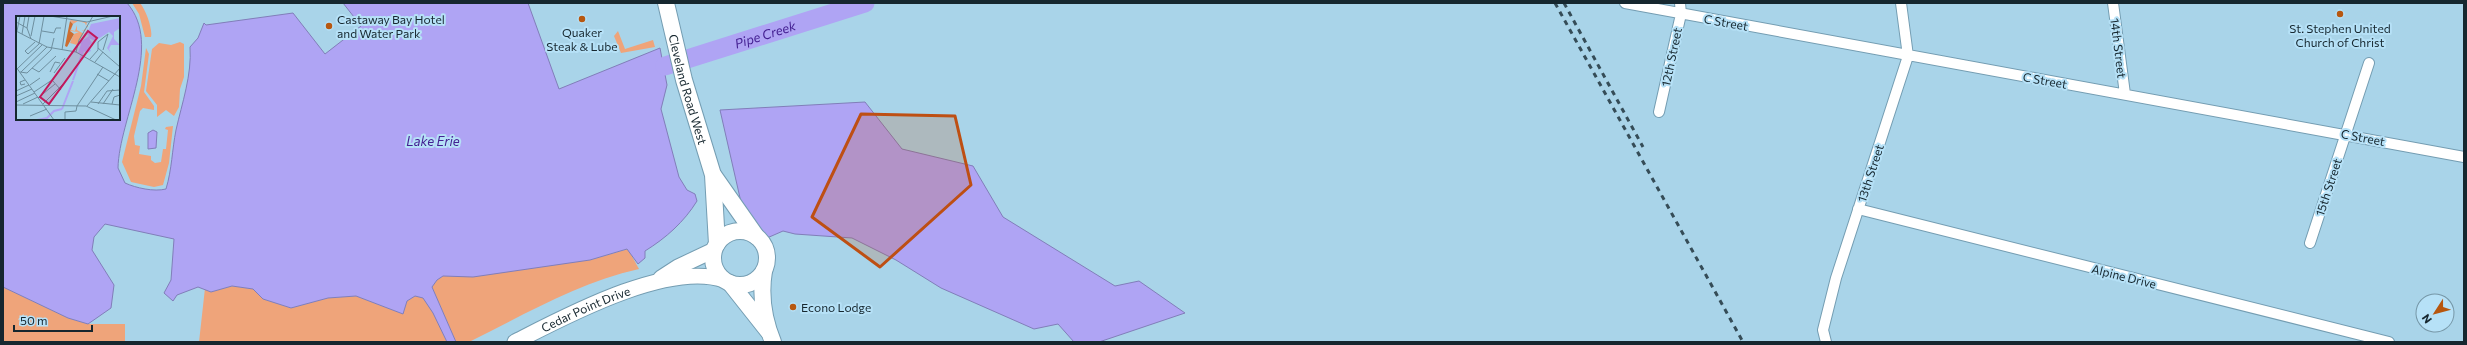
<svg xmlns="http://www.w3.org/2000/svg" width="2467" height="345" viewBox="0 0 2467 345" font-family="Commissioner,sans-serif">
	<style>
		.green { fill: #efa47a }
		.water { fill: #afa4f4; stroke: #817eb9; fill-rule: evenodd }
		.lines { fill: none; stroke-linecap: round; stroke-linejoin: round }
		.river { stroke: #afa4f4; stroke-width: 19 }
		.minor-casing { stroke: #749db2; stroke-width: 12 }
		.secondary-casing { stroke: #749db2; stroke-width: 17 }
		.primary-casing { stroke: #749db2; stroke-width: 18 }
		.minor { stroke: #fff; stroke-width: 10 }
		.secondary { stroke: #fff; stroke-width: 15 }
		.primary { stroke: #fff; stroke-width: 16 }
		.rail { stroke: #354c57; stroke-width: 3; stroke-dasharray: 5 5; stroke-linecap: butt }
		.marked { fill: #be4f13; fill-opacity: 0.2; stroke: #be4f13; stroke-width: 3; stroke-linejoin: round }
		.poi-dot { fill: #b7570f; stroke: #b6e1f7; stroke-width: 1.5 }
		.labels { text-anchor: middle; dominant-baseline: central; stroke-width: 4; stroke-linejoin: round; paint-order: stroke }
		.poi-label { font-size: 12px; fill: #16272f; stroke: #b6e1f7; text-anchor: start }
		.street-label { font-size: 12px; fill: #16272f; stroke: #b6e1f7 }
		.water-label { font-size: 13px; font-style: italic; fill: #442092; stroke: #b6e1f7 }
		.inset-river { fill: none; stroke: #afa4f4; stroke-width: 2 }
		.inset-road { fill: none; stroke: #6e8f9f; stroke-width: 1 }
		.view { fill: #c2185b; fill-opacity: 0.15; stroke: #c2185b; stroke-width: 2 }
		.inset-edge { fill: none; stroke: #16272f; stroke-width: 2 }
	</style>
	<rect width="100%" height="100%" fill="#a9d4e9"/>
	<!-- green -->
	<path class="green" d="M132,3h8c6,7 13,27 11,34h-6l-6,-23z
		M618,31l7,18 28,-9 2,7 -34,6 -7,-17z
		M180,42l4,2v33l-4,12 -1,18 -5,9 -8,-6 -9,7v-12l-11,-14 6,-42 7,-6 12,2z
		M146,48l3,6 -5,38 10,14v4l-11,-2 -3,3 -6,25 1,9 5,1 -1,8 12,2v4l4,3 6,-1 2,-13h3l2,-19 -3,-1 1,-2 7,-1 -4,37 -6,22 -9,2 -23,-5 -9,-20 19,-76z
		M628,249l11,20c-60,13 -115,46 -170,73h-13l-24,-55 5,-7 6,-4 147,-16z
		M232,286l21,3 10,10 28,9 37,-10 28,-2 47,18 4,-13 8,-5 8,2 10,15 14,29h-248l6,-54 6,4z
		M3,287l65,31 20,6h37v18h-122z"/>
	<!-- water -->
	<path class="water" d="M3,3h124c37,42 -8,116 -9,165l7,15c11,5 29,9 41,6 6,-20 6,-39 10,-59 6,-27 16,-55 14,-83l8,-9 6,-15 2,2 87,-12 32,41 36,-28 -18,-23h185l31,86 101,-41 7,37 -6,24 18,68 8,13 8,4 2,7c-13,21 -31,37 -52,50v7l-7,6 -11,-15 -37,11 -117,17 -30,-1 -6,4 -5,7 24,55h-9l-14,-29 -10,-15 -8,-2 -8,5 -4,13 -47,-18 -28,2 -37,10 -28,-9 -10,-10 -21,-3 -21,6 -13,-5 -21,8 -4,6 -9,-8 7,-13 3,-41 -69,-15 -11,13 -2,13 22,35 -3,23 -23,16 -20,-6 -65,-31zM17,17h102v102h-102z
		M865,102l37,47 71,17 30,51 112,69 24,-5 46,32 -86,29h-25l-16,-18 -24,5 -93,-41 -45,-28 -44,-22 -57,-4 -12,-3 -16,7 -24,-27 -23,-101z
		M153,130l4,2 -1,16 -8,1v-16z"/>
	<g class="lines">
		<!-- river -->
		<path class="river" id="s1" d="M665,66l200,-63"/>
		<!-- minor casing -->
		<g class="minor-casing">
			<path id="minor" d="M1625,3l839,154
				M2113,3l12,91
				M1659,112l22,-98 -1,-11
				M1858,209l531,133
				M2310,243l59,-180
				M1826,342l-3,-12 13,-52 72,-222 -7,-53"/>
		</g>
		<!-- secondary casing -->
		<g class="secondary-casing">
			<g id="secondary">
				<path d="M661,278l17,-11 36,-17"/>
				<path id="s2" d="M515,342c51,-26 153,-81 209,-62"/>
			</g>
		</g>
		<!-- primary casing -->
		<g class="primary-casing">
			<g id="primary">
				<path id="s3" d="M666,3l18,77 29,95 4,69"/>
				<path d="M714,176l42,60"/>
				<circle cx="740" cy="258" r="27"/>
				<path d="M764,271c-4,24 0,49 9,71"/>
				<path d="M730,283l38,48"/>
			</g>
		</g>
		<!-- minor -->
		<use href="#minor" class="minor"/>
		<!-- secondary -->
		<use href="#secondary" class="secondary"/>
		<!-- primary -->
		<use href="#primary" class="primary"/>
		<!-- rail -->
		<path class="rail" d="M1555,3l188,339
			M1564,3l79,144"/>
	</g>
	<!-- marked area -->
	<path class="marked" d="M861,114l94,2 16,69 -91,82 -68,-50z"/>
	<!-- markers -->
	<g class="poi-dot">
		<circle cx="2340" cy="14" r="4"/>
		<circle cx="582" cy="19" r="4"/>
		<circle cx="329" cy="26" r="4"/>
		<circle cx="793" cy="307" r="4"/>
	</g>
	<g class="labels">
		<!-- poi labels -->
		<g class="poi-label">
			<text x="337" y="19">Castaway Bay Hotel<tspan x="337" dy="14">and Water Park</tspan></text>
			<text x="2340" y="28" text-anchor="middle">St. Stephen United<tspan x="2340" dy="14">Church of Christ</tspan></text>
			<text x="582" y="32" text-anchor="middle">Quaker<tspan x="582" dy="14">Steak &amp; Lube</tspan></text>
			<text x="801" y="307">Econo Lodge</text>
		</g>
		<!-- street labels -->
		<g class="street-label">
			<text transform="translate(1726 22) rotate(10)">C Street</text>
			<text transform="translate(2119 48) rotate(83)">14th Street</text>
			<text transform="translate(1671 57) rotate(-78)">12th Street</text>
			<text transform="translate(2045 80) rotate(10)">C Street</text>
			<text stroke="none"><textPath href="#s3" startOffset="89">Cleveland Road West</textPath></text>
			<text transform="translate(2363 137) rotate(11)">C Street</text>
			<text transform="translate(1870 173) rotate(-72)">13th Street</text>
			<text transform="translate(2328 187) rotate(-72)">15th Street</text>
			<text transform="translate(2124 276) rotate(14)">Alpine Drive</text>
			<text stroke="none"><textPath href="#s2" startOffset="78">Cedar Point Drive</textPath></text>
		</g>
		<!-- water labels -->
		<g class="water-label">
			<text stroke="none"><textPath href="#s1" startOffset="105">Pipe Creek</textPath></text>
			<text x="433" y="141">Lake Erie</text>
		</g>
	</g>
	<!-- overview -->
	<g transform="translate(16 16)">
		<rect width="104" height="104" fill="#a9d4e9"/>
		<path d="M54,4l17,2 -1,4h2l-11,19 -7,-2 4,-9 5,-2 -9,-1 3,-7zM62,5l7,2 2,5 -1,1h-1l-1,1h-1l-1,1 3,-1 -1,4 -7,-4v-5l-2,6 -4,-1 2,-6z" fill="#efa47a" fill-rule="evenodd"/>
		<path d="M54,5l3,3 -3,7 4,3 -7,13 -2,-1z" fill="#cd6e31"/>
		<path d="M104,2v10l-6,4v7l6,6h-9l-2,4 2,4 -4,-5 6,-12 -4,-4 -14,9 -6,-3 3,5 -3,3 2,5 -4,2 -3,-2 -1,4 -5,-2 3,-9 -2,-1 10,-7 -2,-2 4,-10z" fill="#afa4f4"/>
		<path class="inset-river" d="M57,64l9,-26M46,93l11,-28M21,104l10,-2 7,-7 8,-2"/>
		<path class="inset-road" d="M34,0l37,6 26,-6M0,6l11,6 4,11M11,12l2,-12M0,15l31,16 29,5 44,25M1,15l3,-15M26,15l12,2 2,-5h5M6,18l3,-18M15,20l4,-20M19,26l-10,9 3,3 11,-10 5,-28M82,32l22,19M46,34l5,-34M60,36l3,-12 14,-24M74,43l8,-9v-8l10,-8 -5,16M79,46l8,-10M0,51l38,53M16,52l7,4 17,-16M1,53l25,-24M4,56l7,1 24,-23 3,-12M5,56l26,-25M34,56l5,-10 5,1M38,57l11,-15M81,58l12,7M9,64l-5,2 1,3 4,-1M14,69l10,-7M0,75l13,-6M91,75l13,-1M18,76l18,-12 9,10M0,80l16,-7M22,82l17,-14M0,86l19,-9M75,86l29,3M7,88l15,-7M27,88l23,-23M82,88l9,-13M87,88l10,-15M96,88l2,-7 6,-2M0,89l70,1 30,14M71,90l33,-38M14,100l17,-7M49,104v-8l11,-1 1,-5 26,-39"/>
		<path class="view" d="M72,15l9,7 -48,66 -9,-7z"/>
		<rect width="104" height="104" class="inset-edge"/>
	</g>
	<!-- border -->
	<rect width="2467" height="345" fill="none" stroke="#16272f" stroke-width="8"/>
	<!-- north arrow -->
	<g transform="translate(2435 313) rotate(234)"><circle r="19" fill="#b6e1f7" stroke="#7697a7"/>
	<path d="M0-3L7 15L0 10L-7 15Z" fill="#b7570f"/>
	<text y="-6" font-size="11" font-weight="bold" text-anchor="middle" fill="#16272f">N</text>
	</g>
	<!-- scale -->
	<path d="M14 325v6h78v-6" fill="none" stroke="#16272f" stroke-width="2"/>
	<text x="20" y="325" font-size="12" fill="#16272f" stroke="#b6e1f7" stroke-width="3" paint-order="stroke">50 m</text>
</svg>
